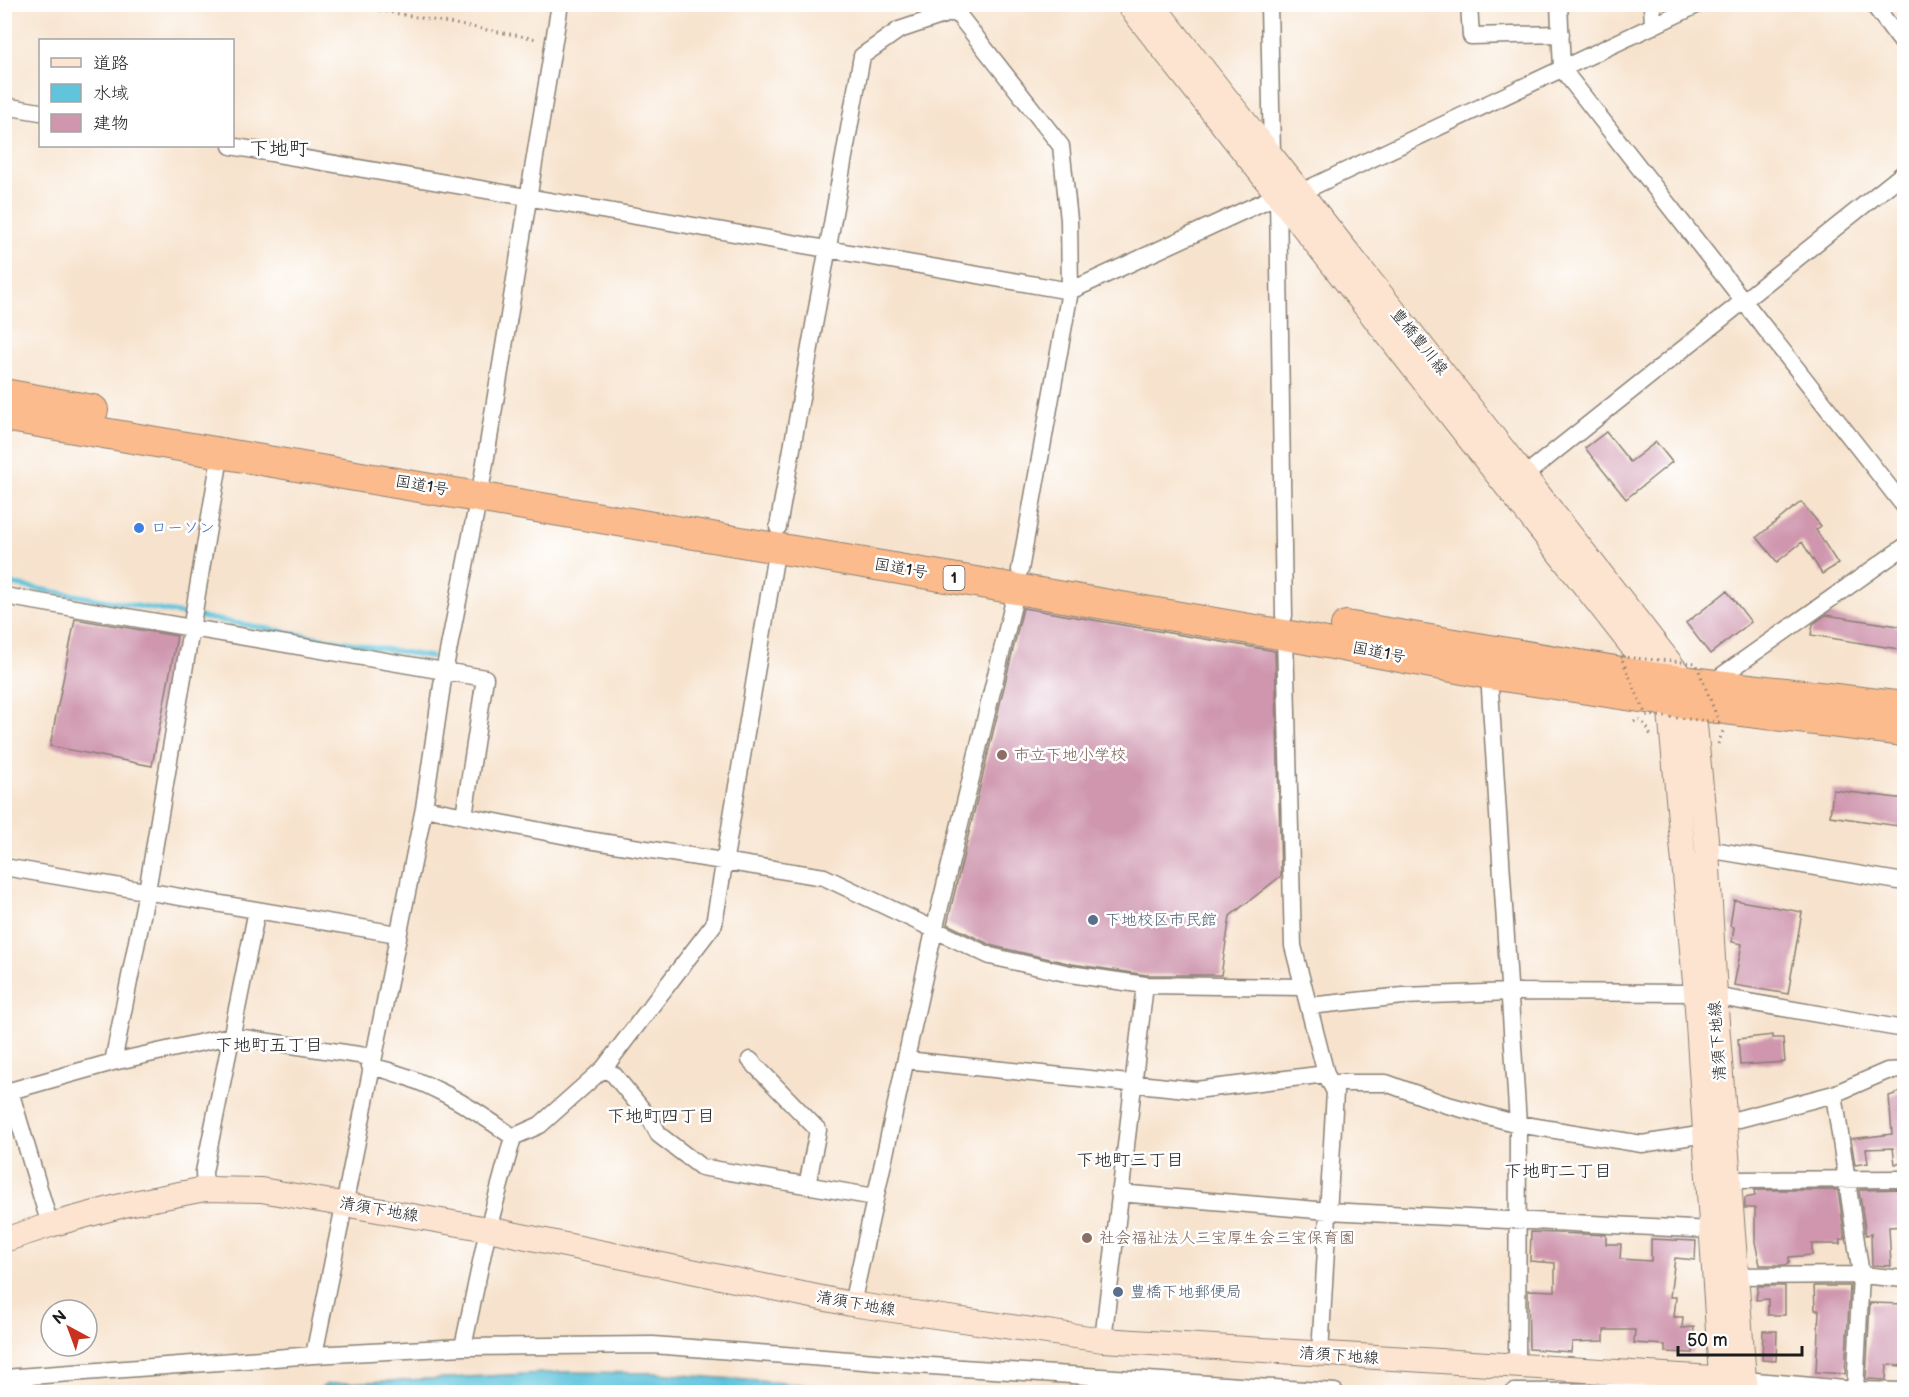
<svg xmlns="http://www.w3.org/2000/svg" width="1909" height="1397" viewBox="0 0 1909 1397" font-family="'Balsamiq Sans','Klee One',sans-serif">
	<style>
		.water { fill: #5fc4dc; stroke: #3e707c; stroke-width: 1.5 }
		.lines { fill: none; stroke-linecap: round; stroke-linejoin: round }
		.stream { stroke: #5fc4dc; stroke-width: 5 }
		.building { fill: #cf96ae }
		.street-tunnel { stroke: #cbbbaa; stroke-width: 16; stroke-dasharray: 16 8; stroke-linecap: butt }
		.street-casing { stroke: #8a8074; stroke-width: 19 }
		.secondary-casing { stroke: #8a8074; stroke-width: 26 }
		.highway-casing { stroke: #8a8074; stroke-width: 32 }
		.path { stroke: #8a8074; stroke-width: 3; stroke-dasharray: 1.5 4.5; stroke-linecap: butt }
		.street { stroke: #fff; stroke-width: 16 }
		.secondary { stroke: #fde4d1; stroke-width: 24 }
		.highway { stroke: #fbbb8c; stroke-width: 30 }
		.path-bridge { stroke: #8a8074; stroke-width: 3; stroke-dasharray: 1.5 4.5; stroke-linecap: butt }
		.shop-dot { fill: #3f7fe0; stroke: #fff; stroke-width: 2 }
		.education-dot { fill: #8d6e63; stroke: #fff; stroke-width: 2 }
		.service-dot { fill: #5c6f8a; stroke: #fff; stroke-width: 2 }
		.labels { text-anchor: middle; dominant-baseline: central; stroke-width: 5; stroke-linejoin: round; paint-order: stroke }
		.shield { fill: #fff; stroke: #606060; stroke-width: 1.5 }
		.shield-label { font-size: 15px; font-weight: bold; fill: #1c1c1c }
		.street-label { font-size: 16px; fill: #1c1c1c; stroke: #fff }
		.shop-label { font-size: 16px; fill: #366cbe; stroke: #fff; text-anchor: start }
		.education-label { font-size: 16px; fill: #785e54; stroke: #fff; text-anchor: start }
		.service-label { font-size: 16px; fill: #4e5e75; stroke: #fff; text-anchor: start }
		.neighbourhood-label { font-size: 18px; fill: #1c1c1c; stroke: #fff }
		.quarter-label { font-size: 20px; fill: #1c1c1c; stroke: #fff }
	</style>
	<rect width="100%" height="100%" fill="#fff"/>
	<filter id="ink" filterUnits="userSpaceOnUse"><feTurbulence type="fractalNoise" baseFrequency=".0167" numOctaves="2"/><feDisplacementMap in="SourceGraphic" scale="12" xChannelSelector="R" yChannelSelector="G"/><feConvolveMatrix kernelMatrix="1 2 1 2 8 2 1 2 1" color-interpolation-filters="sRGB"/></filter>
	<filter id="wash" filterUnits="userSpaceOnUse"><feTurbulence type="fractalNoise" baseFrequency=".008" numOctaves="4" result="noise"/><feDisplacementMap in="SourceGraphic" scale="24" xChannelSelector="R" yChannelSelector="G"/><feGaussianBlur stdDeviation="1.35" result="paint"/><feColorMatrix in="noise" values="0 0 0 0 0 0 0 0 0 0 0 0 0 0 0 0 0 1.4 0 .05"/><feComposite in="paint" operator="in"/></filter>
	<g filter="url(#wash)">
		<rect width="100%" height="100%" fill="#f7e3cd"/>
		<!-- water -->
		<path class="water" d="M566,1372l90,1 241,19h-584l15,-8z"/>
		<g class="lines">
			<!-- stream -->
			<path class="stream" d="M4,583l427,74"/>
		</g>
		<g id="blocks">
			<!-- building -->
			<path class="building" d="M1606,432l24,30 26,-20 16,20 -46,37 -41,-51z
				M1801,502l20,24 -5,4 22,34 -16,10 -20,-32 -25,20 -20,-25z
				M1727,591l24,31 -41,32 -24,-31z
				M1023,608l252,43 6,225 -51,40 -9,59h-75l-74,-11 -79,-18 -46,-22z
				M1826,615l79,12v23l-94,-15 2,-11z
				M75,619l102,17 -25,130 -102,-20z
				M1833,790l72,9v28l-75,-11z
				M1734,900l68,12 -14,82 -54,-9 8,-41 -10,-2 2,-15 -4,-1z
				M1773,1035v3h10l2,24 -45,3 -2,-26z
				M1903,1091l2,72 -10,1 -2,-16 -27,1 2,14 -13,2 -4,-26 41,-5 -3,-38z
				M1905,1189v37l-16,1 2,39 -19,-1 -1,-31 -5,1 -7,-45z
				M1754,1190h84l7,49h-4l-1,5h-28v11l-23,2v6l-3,2h-26l-5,-23v-34h-10v-10l10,-2z
				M1531,1232l75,3v9h15l-1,15 31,2v-22l45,2 -1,19 -20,-2 -5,39h6l-2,20h9l-1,11 12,-1 -1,26 -28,-1v-7l-31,-2 1,-13h-31v11l-32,1 -1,10 -42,-3 -1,-59 27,1v-28l-25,-2z
				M1758,1286h27v29h-17v-16l-12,1z
				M1814,1286h36l-5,88 -29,-2 3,-62h-4z
				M1870,1303l35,1v62l-18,-1 -1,15 -20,-1z
				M1763,1331h14l-1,30 -14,-1z"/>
		</g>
	</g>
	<g filter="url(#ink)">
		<use href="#blocks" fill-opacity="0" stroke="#8a8074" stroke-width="1.5"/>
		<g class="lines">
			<!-- street-tunnel -->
			<path class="street-tunnel" d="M1677,1391l38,1"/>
			<!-- street casing -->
			<g class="street-casing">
				<path id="street" d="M1269,4l3,152
					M1469,4l2,32 90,-2
					M1559,4l3,65 342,437
					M1652,4l1,22
					M1873,4l31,41
					M4,106l36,6
					M231,146l839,145 -1,-71 -8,-74 -111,-142
					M1299,193l400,-189
					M1525,475l379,-302
					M778,527l84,-471 37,-26 57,-19
					M1020,570l50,-279 208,-96 6,421
					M4,596l481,82 -21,138
					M1285,635l8,311 33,128 9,18 -15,262
					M1489,674l29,450 -1,243
					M1710,684l194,-137
					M424,808l158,31 242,38 166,79 80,18 75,11 159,2
					M1707,849l197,33
					M4,867l393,67
					M1309,1006l94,-10 108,-4 185,1 208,36
					M750,1060l68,70 -11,56
					M906,1060l290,30 130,-16
					M113,1062l34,-171 74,-440
					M370,1066c54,12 99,39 143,71
					M604,1068l10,7 37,45 8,15 42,32 174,30
					M1330,1083h56l58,21 74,20 124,20 63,-10
					M1834,1094l27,181 -6,115
					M1724,1123l110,-29 53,-23 17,-1
					M1729,1180l175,-1
					M205,1189l-1,-17 53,-262
					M1119,1193l209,18 384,19
					M50,1225l-40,-134 103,-29 117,-26 142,21
					M1735,1276l126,-1 43,4
					M852,1304l82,-373 83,-343
					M1103,1340l42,-355
					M463,1347l25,-118 25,-92 27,-12 64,-57 110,-144 63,-377
					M314,1355l110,-547 20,-136 39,-197 77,-471
					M4,1378l310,-23 149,-8 190,-2 262,20 420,27
					M1745,1380l110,10 49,1
					M1514,1392l163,-1"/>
			</g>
			<!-- secondary casing -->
			<g class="secondary-casing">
				<path id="secondary" d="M1128,4l529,674 12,23 27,292 26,399
					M1152,4c177,226 357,450 532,677l9,24 14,144 8,147 30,396
					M4,1240l46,-15 78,-21 77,-15 56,1 227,39 363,75 252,36 642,40"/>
			</g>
			<!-- highway casing -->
			<g class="highway-casing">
				<path id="highway" d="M4,394l89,16
					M4,416l1281,219 204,39 204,31 211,26
					M1346,626l311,52 247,29"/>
			</g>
			<!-- path -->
			<path class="path" d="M344,4l193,35
				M1634,722l5,-3 8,8 4,9
				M1718,744l5,-13"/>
			<!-- street -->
			<use href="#street" class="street"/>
			<!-- secondary -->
			<use href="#secondary" class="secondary"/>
			<!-- highway -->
			<use href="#highway" class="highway"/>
			<!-- path-bridge -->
			<path class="path-bridge" d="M1621,657l75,6 23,59 -73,-7z"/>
		</g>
	</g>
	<!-- markers -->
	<circle class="shop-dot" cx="139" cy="528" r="6"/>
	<g class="education-dot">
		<circle cx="1002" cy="755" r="6"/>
		<circle cx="1087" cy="1238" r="6"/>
	</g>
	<g class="service-dot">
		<circle cx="1093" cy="920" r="6"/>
		<circle cx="1118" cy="1292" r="6"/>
	</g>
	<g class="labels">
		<!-- shield labels -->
		<rect class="shield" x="943.5" y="566" width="21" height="24" rx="4.5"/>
		<g class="shield-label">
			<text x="954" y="578">1</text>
		</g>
		<!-- street labels -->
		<g class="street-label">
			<text transform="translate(1419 342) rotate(51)">豊橋豊川線</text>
			<text transform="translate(422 486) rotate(10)">国道1号</text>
			<text transform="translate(901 569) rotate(10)">国道1号</text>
			<text transform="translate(1379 653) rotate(11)">国道1号</text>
			<text transform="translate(1718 1041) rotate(-94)">清須下地線</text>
			<text transform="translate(379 1210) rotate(10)">清須下地線</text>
			<text transform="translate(856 1304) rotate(10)">清須下地線</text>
			<text transform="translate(1339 1356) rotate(4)">清須下地線</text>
		</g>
		<!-- shop labels -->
		<g class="shop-label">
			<text x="151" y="528">ローソン</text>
		</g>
		<!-- education labels -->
		<g class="education-label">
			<text x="1014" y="755">市立下地小学校</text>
			<text x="1099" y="1238">社会福祉法人三宝厚生会三宝保育園</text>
		</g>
		<!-- service labels -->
		<g class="service-label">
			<text x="1105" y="920">下地校区市民館</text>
			<text x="1130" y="1292">豊橋下地郵便局</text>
		</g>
		<!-- neighbourhood labels -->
		<g class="neighbourhood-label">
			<text x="269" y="1045">下地町五丁目</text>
			<text x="661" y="1116">下地町四丁目</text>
			<text x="1130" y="1160">下地町三丁目</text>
			<text x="1558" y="1171">下地町二丁目</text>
		</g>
		<!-- quarter labels -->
		<g class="quarter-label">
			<text x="279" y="149">下地町</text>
		</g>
	</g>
	<!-- margin -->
	<rect width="1909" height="1397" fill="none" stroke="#fff" stroke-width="24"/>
	<!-- legend -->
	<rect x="39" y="39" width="195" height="108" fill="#ffffff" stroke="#a4a4a4" stroke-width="1.5"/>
	<rect x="51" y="58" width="30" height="9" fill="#fde4d1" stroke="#a4a4a4" stroke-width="1.5"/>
	<text x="93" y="69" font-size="18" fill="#1c1c1c">道路</text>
	<rect x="51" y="84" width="30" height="18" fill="#5fc4dc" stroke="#a4a4a4" stroke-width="1.5"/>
	<text x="93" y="99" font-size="18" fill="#1c1c1c">水域</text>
	<rect x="51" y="114" width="30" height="18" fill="#cf96ae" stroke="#a4a4a4" stroke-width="1.5"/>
	<text x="93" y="129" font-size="18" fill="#1c1c1c">建物</text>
	<!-- north arrow -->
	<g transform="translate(69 1328) rotate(319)"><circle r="28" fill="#ffffff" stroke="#a4a4a4" stroke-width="1.5"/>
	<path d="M0-4.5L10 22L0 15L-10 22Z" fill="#c8321e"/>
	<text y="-9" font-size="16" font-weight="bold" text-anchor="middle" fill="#1c1c1c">N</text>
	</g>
	<!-- scale -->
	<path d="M1678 1346v9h124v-9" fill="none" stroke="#1c1c1c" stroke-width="3"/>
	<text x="1687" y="1346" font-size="18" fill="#1c1c1c" stroke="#ffffff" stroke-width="4.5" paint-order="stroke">50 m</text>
</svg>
